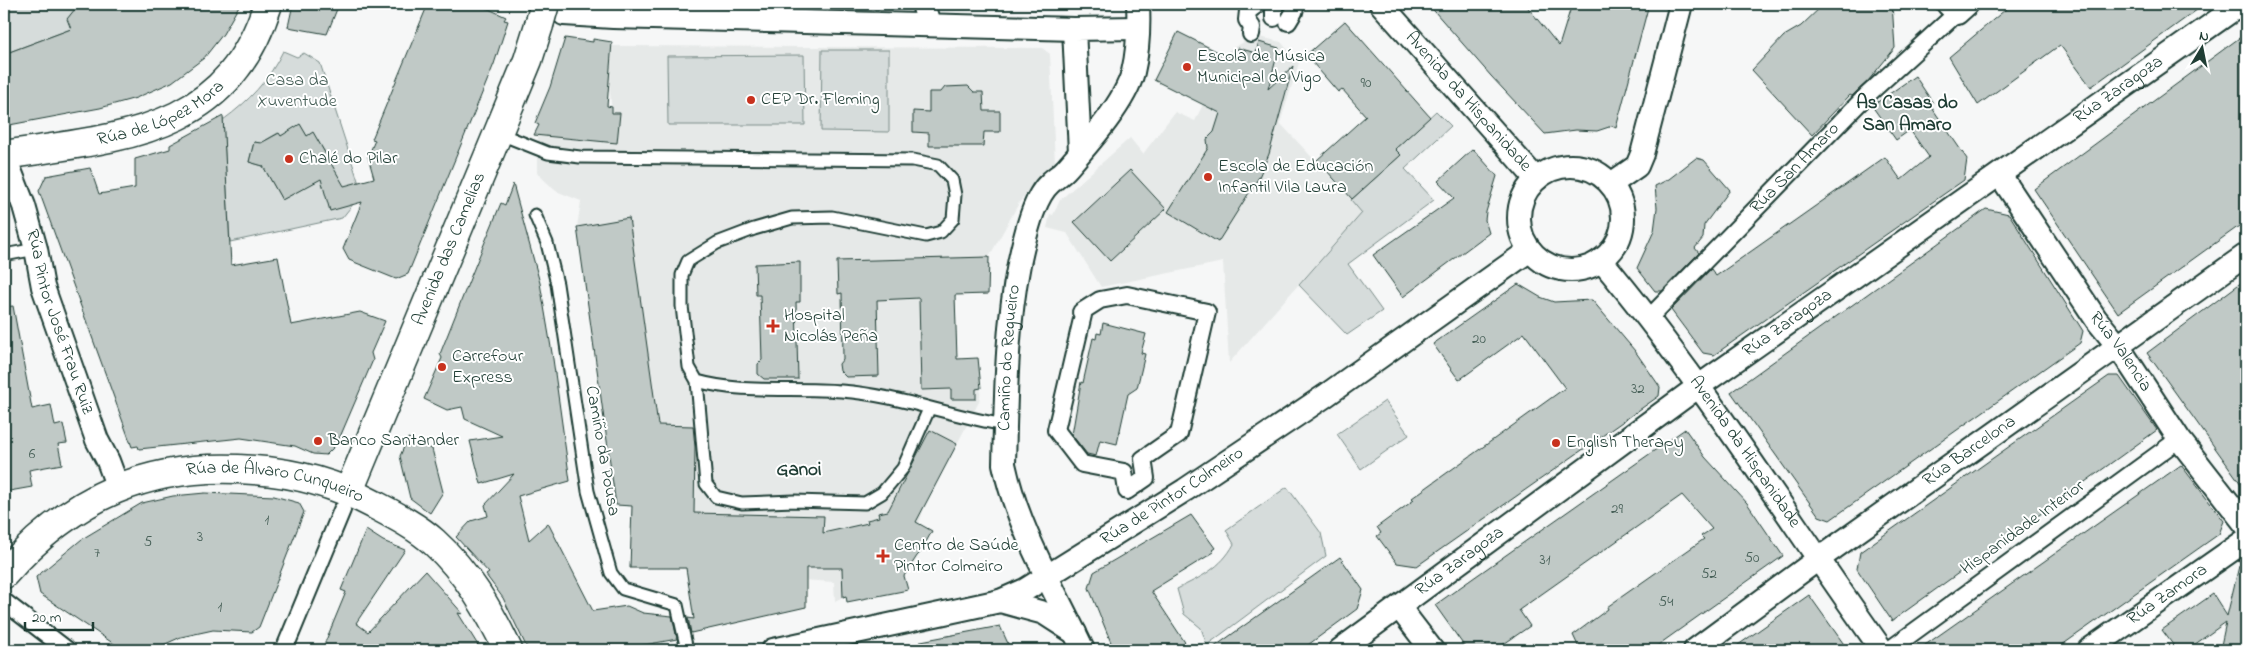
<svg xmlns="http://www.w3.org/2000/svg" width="2250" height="654" viewBox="0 0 2250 654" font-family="'Indie Flower',sans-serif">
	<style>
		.built { fill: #e6e9e8 }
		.green { fill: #d6dcdb; stroke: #7a8c88; fill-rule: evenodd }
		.building { fill: #c0c9c6; stroke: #1f3d34 }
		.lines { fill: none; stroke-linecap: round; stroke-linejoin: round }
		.service-casing { stroke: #1f3d34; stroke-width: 15 }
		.pedestrian-casing { stroke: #1f3d34; stroke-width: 20 }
		.minor-casing { stroke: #1f3d34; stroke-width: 26 }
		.tertiary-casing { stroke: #1f3d34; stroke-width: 31 }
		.secondary-casing { stroke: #1f3d34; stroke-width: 31 }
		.service { stroke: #fff; stroke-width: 11 }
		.pedestrian { stroke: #fff; stroke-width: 16 }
		.minor { stroke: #fff; stroke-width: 22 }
		.tertiary { stroke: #fff; stroke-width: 28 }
		.secondary { stroke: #fff; stroke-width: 28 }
		.secondary-bridge-casing { stroke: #1f3d34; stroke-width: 31; stroke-linecap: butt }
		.secondary-bridge { stroke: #fff; stroke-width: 28 }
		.poi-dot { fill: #c8321e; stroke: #fff; stroke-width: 2 }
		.labels { text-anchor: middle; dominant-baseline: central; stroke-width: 4; stroke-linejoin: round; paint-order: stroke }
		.number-label { font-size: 15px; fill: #476058 }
		.poi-label { font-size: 18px; fill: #1f3d34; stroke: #fff; text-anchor: start }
		.park-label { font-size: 18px; fill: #445d55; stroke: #fff }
		.street-label { font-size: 18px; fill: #1f3d34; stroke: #fff }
		.neighbourhood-label { font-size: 19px; font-weight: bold; fill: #1f3d34; stroke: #fff }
	</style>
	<rect width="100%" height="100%" fill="#f6f7f7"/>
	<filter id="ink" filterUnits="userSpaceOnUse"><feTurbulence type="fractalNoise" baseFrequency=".02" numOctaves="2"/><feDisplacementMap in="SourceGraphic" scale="10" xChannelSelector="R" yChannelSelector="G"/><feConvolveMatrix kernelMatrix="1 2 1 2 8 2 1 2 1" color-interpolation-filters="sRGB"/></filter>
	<g filter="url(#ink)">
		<!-- built -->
		<path class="built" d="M1255,36l26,6 18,21 -19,60 83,89 -134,151 -6,-101 -122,25 -34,-54 -20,-5 3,-14 3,1 7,-15 70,-62 13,16 32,-42 20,9 34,-71z
			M612,46l430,2 8,6 5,110 -19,18 -17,21 -30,54 -1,37 -33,1 2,64 21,-1 3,30 -2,14 -54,103 -6,19 -12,3 -29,-14 1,4 -12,3 1,3 -25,66v8l-8,4 -1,-19 -32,-2 -114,7 -3,-18 -55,-1 2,-62 -16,-1 -39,-278 4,-26 -25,-10 -19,-18 1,-38 79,8 2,-30h-7l-3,-30z"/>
		<!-- green -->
		<path class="green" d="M4,4h75l-11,15 3,10 -67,25z
			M822,50h67v82l-68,-1z
			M283,51l14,6 7,-4 16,10 42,130 -20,25 -112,24 -7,-122c26,-19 46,-40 60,-69zM300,125l7,11 6,-3 13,21 -10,27 -34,19 -19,-34 -14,-4 5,-20 15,3 -3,-5 12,-7 3,3z
			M804,55l1,70h-137l-1,-69z
			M1436,111l15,15 -46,43 29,31 -86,64 34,47 -35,24 -48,-50 63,-72 -11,-13 50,-45 -6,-6z
			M1385,401l24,34 -48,34 -24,-35z
			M1287,487l34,46 5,23 -119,89 -6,-17 -17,-14 -7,-25c24,-12 44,-21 57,-45l-8,-14z"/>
		<!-- building -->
		<path class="building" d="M79,4h161l-17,30 -19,24 -32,24 -36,16 -36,10 -96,18v-72l67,-25 -4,-10z
			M293,4h46l-12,30 -39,-7z
			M428,4h50l28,13 -2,3 4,1 -14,43 -86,210 -12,5 -47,-19 -6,-11 19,-47 -32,9 -9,-32 -39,21 -19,-34 -14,-4 5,-20 7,1 18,-10 2,3 19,-12 7,12 6,-4 31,54 30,-8 -6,-21 7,-17 -3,-1z
			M1428,4h97l34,42 13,-42h77l-33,124 -4,-2 -15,5 -21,-1 -31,4 -54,-58z
			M1824,4h68l3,44 -27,33 -16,15 -2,-1 -38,40 -60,-65 32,-34 17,-10z
			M2012,4h193l-114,83 -31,-42 -82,60 -29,-48z
			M1345,21l85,96 -35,32 6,6 -49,44 -35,-39 49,-44 -24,-27 -4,3 -32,-37z
			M1178,32l56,28 4,-12 18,5 3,-11 20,6 -11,41 25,-23 -24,88 -10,23 -41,65 -50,-30 40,-64 -1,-9 7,-7 6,-19 -66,-33z
			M2246,33v188l-128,92 -84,-124z
			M565,38l28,4v-3l19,3 -5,64 5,1v6h8l-3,30 -83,-8 5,-10 -4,-2 15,-36z
			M1915,76l18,27 -3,2 37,54 -3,21 -250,175 -11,-2 -32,-43 40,-41 5,7 169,-119 16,23 28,-23 -19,-27 -14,10 -24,-34z
			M968,86l6,6h9l1,19h16v21h-16l-1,14h-54v-13l-16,-1v-21l16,1v-20h12l4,-5z
			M223,116l8,149 47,-8 13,68 69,-13 25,9 -14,32 2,7 -36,84 -11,11 -13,-1 -18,-8 -54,-8 -102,11 -1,-3 -6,1 -93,-256 7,-15 44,-8 9,26 36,-6v-29l35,-10v-4z
			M1473,149l24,27 -11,36 -1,8 4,13 -86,64 -30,-42 81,-57 -16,-17z
			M1696,158l8,2 26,30 -26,35 -1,13 -8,10 4,5 -37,38h-7l-18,-23 17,-37 3,-23 -2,-22 14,-7z
			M1130,170l36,39 -56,52 -36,-39z
			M513,184l27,99 13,76 17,122 -52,15 11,44 19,-17 45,88 34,-5 16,7 29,3 5,23 -60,11h-89l-25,-52 -17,-23 3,-2 -33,-36 15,-16 17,-5 -3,-11 29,-31 -33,10 -11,-43 32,-5 -37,-17 -3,-12 -15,3 -23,-11 18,-41 -2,-4 31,-78 30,-73 4,2z
			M1986,209l23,5 74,117 -3,12 -250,177 -11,-4 -88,-124z
			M629,218l29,207 35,1 2,21 -1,66 130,3 -1,17 45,-10 -1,-3 12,-3 -1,-4 10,-2 42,-81 27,14 -41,78 16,9 -12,22 -3,3 -13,20 4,14 -61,12 -1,-6 -3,1 -1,-29h-36v39l-115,26 -3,-15 6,1 -8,-51h-56l2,-62 -16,-1 -39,-278z
			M989,257l-1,37 -33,1 2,64 21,-1 3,30 -5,1v10h-25v-10l-30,1 -2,-92 -42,2 2,76 -33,1 -6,-6 -1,-7 4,-5 -1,-66 -4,1 -1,-33z
			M800,262v40h-4l2,77h-34l-6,-5v-10l4,-4 -2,-65h-4l-1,-31z
			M2246,279v212l-99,-138z
			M1518,284l22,13 14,5 38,-2 43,51 25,36 -1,9 -242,170 -20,-3 -20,-27 4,-3 -4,-6 37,-27 -2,-2 153,-110 -41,-55 -65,47 -26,-36z
			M13,306l19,103 19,-4 4,21 8,-2 4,19 -9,1 4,20 -33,6 3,17 -28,5v-185z
			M1103,323l43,11 -5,19 4,1 -8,34 -9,6 -11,50 -17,-4 -4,16 -9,-2 -15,-19 9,-53 2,1 10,-45 3,1 1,-6 4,1z
			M2109,376h10l38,54 -265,191 -35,-52 3,-17z
			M1685,429l20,28 42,46 36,53 -132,94h-71l-7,-15 35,-26 -1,-2 97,-68 -3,-3 11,-7 -30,-34 -163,115 11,16 -35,24h-28l-32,-45z
			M408,438l24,11 11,43 -13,21 -20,-15 -10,-42z
			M2181,465l43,56 -5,13 -164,116h-137z
			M205,493l69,3 25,7 5,9 -45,115 -7,5 -39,-2 -32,7 -29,13h-29l-83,-56 -4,-17 46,-38 60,-36 31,-7z
			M1191,515l24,33 -3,2 2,2 -63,39 39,59h-76l-25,-62 5,-16z
			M366,530l17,11 22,9 -49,73 12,9 57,-61 38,43 -5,-1 23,37h-159l24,-58 -5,-2z
			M1340,557l23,33 -6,19 -56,41h-91z
			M2239,566l7,1v83h-26l6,-28 -39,28h-10l-15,-20 51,-36 14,22z
			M1809,595l39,55h-117z
			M1000,626l11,24h-90v-9z"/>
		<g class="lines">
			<!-- service casing -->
			<g class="service-casing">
				<path id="service" d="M498,133l50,20 32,4 333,3 25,5 14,15 3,15 -2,24 -12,13 -15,4 -94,-19 -40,1 -38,11 -37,14 -29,18 -6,14v31l7,61 8,14c46,13 96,6 144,10 56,4 109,25 164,34
					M535,215l12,28 10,41 31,207 23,82 12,16 54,16 10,45
					M4,255l32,-6
					M697,381l9,103 10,13 26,6 52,-2 71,2 17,-10 21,-25 26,-59"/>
			</g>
			<!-- pedestrian casing -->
			<g class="pedestrian-casing">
				<g id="pedestrian">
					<path d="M1274,18v-14"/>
					<path d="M1288,22l6,-10 2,-8"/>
					<path d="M1251,34l1,-7 -5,-7 1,-9 10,-7"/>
					<path d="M1127,295l80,17 -28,122 -36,25 3,19 -19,13 -3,-19 -42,-8 -26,-34 27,-115 -2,-3 19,-12z"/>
					<path id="s1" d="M1649,318l217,-222 91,-83"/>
					<path d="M6,603l61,47"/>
					<path d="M284,650l58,-140"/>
					<path d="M1889,650l290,-211"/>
				</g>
			</g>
			<!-- minor casing -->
			<g class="minor-casing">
				<g id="minor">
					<path d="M923,4l6,20"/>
					<path id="s2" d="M1381,4l155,175"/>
					<path d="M1948,4l9,9 10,-9"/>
					<path d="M564,14l49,3 461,12"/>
					<path d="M1080,152l-6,-123 63,-1"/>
					<path id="s3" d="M4,155l20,51 12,43 7,38 54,153 11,21 10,27"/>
					<circle cx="1571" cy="218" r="52"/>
					<path id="s4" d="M2000,175l96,144 22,27 61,93 67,86"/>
					<path d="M1611,184l26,-18 5,-12 39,-150"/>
					<path id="s5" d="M1601,260c103,123 188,260 281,390"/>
					<path d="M1000,601l44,12 31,20"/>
					<path d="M1399,607l33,43"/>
					<path id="s6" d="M773,650l227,-49 25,-11 160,-100 140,-94 205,-146"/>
					<path id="s7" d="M1083,650c-28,-60 -65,-120 -79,-186 2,-67 2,-134 15,-200 4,-18 8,-38 15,-55 4,-10 8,-19 16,-26 5,-5 12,-9 17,-15 21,-24 58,-65 66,-96 5,-21 6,-47 5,-68"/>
					<path id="s8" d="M1340,650l359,-264 542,-382"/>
					<path id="s9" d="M1695,650l122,-90 429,-305"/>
					<path id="s10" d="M2089,650l157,-110"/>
				</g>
			</g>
			<!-- tertiary casing -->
			<g class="tertiary-casing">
				<g id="tertiary">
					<path id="s11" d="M4,155c115,-18 223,-20 264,-151"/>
				</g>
			</g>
			<!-- secondary casing -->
			<g class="secondary-casing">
				<g id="secondary">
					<path id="s12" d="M349,491l149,-358 30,-73 11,-35"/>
					<path id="s13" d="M4,574c68,-78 146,-113 250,-104 42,3 82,14 119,34 21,11 43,22 61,38 33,30 55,68 74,108"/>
				</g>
			</g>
			<!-- service -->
			<use href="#service" class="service"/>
			<!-- pedestrian -->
			<use href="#pedestrian" class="pedestrian"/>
			<!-- minor -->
			<use href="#minor" class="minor"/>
			<!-- tertiary -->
			<use href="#tertiary" class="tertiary"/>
			<!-- secondary -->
			<use href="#secondary" class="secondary"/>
			<!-- secondary-bridge casing -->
			<g class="secondary-bridge-casing">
				<path id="secondary-bridge" d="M539,25l6,-21"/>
			</g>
			<!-- secondary-bridge -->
			<use href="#secondary-bridge" class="secondary-bridge"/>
		</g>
	</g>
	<!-- markers -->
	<g class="poi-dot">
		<circle cx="1187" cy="67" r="5"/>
		<circle cx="751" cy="100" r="5"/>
		<circle cx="289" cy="159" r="5"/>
		<circle cx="1208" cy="177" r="5"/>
		<path d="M770.5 318.5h5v5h5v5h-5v5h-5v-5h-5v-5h5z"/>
		<circle cx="442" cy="367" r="5"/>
		<circle cx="318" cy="441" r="5"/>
		<circle cx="1556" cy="443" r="5"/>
		<path d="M880.5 548.5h5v5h5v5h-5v5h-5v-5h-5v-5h5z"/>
	</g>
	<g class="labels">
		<!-- number labels -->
		<g class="number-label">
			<text x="1366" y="83">90</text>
			<text x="1479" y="339">20</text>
			<text x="1638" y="389">32</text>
			<text x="32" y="454">6</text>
			<text x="1617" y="509">29</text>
			<text x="267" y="520">1</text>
			<text x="200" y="537">3</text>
			<text x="148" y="542">5</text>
			<text x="97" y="553">7</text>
			<text x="1752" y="558">50</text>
			<text x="1545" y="560">31</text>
			<text x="1709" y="574">52</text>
			<text x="1666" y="602">54</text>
			<text x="220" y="607">1</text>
		</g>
		<!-- poi labels -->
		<g class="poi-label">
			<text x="1197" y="57">Escola de Música<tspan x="1197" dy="21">Municipal de Vigo</tspan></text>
			<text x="761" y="100">CEP Dr. Fleming</text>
			<text x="299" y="159">Chalé do Pilar</text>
			<text x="1218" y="167">Escola de Educación<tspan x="1218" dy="21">Infantil Vila Laura</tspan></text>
			<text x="784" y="316">Hospital<tspan x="784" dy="21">Nicolás Peña</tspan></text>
			<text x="452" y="357">Carrefour<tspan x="452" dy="21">Express</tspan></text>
			<text x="328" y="441">Banco Santander</text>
			<text x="1566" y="443">English Therapy</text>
			<text x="894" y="546">Centro de Saúde<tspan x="894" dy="21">Pintor Colmeiro</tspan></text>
		</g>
		<!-- park labels -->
		<g class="park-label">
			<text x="297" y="81">Casa da<tspan x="297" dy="21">Xuventude</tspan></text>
		</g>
		<!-- street labels -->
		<g class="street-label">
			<text stroke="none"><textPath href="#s8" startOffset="959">Rúa Zaragoza</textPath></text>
			<text stroke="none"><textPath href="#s2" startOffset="131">Avenida da Hispanidade</textPath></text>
			<text stroke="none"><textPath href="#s11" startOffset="164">Rúa de López Mora</textPath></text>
			<text stroke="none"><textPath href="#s1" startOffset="209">Rúa San Amaro</textPath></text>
			<text stroke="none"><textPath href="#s12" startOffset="262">Avenida das Camelias</textPath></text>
			<text stroke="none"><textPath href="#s3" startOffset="176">Rúa Pintor José Frau Ruiz</textPath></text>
			<text stroke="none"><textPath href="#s8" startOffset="554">Rúa Zaragoza</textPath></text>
			<text stroke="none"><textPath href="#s4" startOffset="214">Rúa Valencia</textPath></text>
			<text stroke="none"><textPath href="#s7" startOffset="309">Camiño do Regueiro</textPath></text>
			<text transform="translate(602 451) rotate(80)">Camiño da Pousa</text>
			<text stroke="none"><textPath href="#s9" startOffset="339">Rúa Barcelona</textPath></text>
			<text stroke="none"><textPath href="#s5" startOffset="240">Avenida da Hispanidade</textPath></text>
			<text stroke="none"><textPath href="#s13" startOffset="305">Rúa de Álvaro Cunqueiro</textPath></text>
			<text stroke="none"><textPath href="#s6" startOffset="434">Rúa de Pintor Colmeiro</textPath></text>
			<text transform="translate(2023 528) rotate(-36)">Hispanidade Interior</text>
			<text stroke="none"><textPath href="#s8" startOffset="149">Rúa Zaragoza</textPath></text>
			<text stroke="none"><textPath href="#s10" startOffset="96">Rúa Zamora</textPath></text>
		</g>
		<!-- neighbourhood labels -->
		<g class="neighbourhood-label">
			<text x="1907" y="103">As Casas do<tspan x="1907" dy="22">San Amaro</tspan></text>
			<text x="799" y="470">Ganoi</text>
		</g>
	</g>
	<!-- margin -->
	<rect width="2250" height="654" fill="none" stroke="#fff" stroke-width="20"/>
	<rect x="10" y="10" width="2230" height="634" fill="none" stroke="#1f3d34" stroke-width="2" filter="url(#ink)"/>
	<!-- north arrow -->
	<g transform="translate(2202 48) rotate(10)" stroke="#ffffff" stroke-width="4" paint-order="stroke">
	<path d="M0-4L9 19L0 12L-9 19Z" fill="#1f3d34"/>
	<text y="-8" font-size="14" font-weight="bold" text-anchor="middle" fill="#1f3d34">N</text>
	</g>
	<!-- scale -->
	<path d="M25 622v8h68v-8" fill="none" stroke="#1f3d34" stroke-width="2.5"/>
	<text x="32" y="622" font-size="15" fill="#1f3d34" stroke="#ffffff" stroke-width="4" paint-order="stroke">20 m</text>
</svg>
